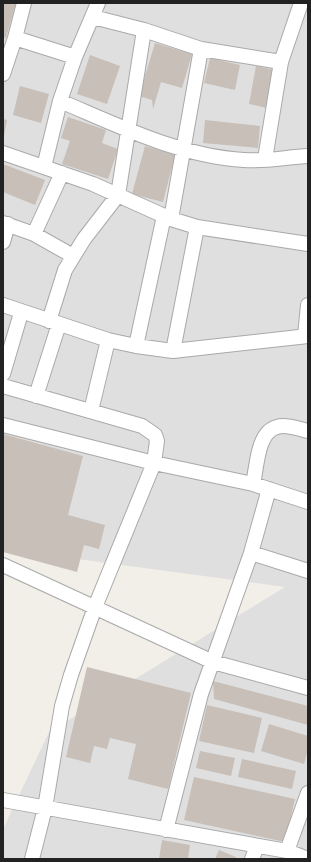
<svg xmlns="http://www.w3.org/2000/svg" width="311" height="862" viewBox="0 0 311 862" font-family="Cabin,sans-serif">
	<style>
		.residential { fill: #e0dfdf }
		.building { fill: #c7bfb8 }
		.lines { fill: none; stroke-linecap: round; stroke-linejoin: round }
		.minor-casing { stroke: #a9a9a9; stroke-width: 16 }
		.minor { stroke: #fff; stroke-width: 14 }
	</style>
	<rect width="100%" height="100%" fill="#f2efe9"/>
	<!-- residential -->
	<path class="residential" d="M3,3h305v856h-305v-30l46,-97 236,-145 -282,-38z"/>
	<!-- building -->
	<path class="building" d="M3,3h13l-10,35 -3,-1z
		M155,43l37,11 -10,34 -21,-6 -8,27 -1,-9 -13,-4z
		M90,55l30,11 -13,38 -30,-10z
		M210,58l30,7 -5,25 -31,-7z
		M256,66l19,4 -8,38 -18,-4z
		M20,86l29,8 -8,29 -28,-8z
		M68,117l38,13 -4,13 16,6 -10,30 -46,-15 8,-23 -9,-3z
		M3,119l4,1 -3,16h-1z
		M205,120l55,6 -2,22 -55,-5z
		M145,146l30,9 -12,47 -31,-8z
		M3,164l42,16 -10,25 -32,-13z
		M3,434l80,22 -15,59 37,10 -6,24 -15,-4 -7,27 -74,-20z
		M87,667l104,26 -23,96 -40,-10 8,-35 -26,-6 -3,11 -13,-3 -4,17 -24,-6z
		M213,681l95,25v19l-94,-26z
		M207,705l55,13 -8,35 -55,-12z
		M269,724l39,12v13l-4,15 -43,-13z
		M200,751l35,7 -4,18 -35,-8z
		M242,759l54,12 -4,18 -54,-12z
		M194,777l101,22 -10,43 -101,-22z
		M162,840l28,5 -2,14h-29z
		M219,850l17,7 -1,2h-20z"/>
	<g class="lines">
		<!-- minor casing -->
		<g class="minor-casing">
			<path id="minor" d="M93,17l51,13 57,19 80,13 20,-59
				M15,38l60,19
				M3,74l12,-36 9,-35
				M60,101c59,25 119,55 184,59 21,2 43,-3 64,-4
				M3,153l90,31 78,35 26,8 111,17
				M265,159l16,-97
				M44,167l16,-66 15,-44 23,-54
				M171,219l30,-170
				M3,223l31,11 39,22
				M34,234l28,-61
				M3,242l5,-18
				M3,305l105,35 28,6 37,5 135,-15
				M49,321l16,-51 19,-31 34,-44 26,-165
				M305,336l3,-31
				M136,346l28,-130
				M173,351l24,-124
				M3,374l18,-61
				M3,386l139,40 13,9 2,6 -3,22 -59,144 -24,68 -9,31 -17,102 -13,51
				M36,396l23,-72
				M91,411l17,-71
				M3,425l151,38 99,21 55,18
				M253,484c4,-17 4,-52 24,-57 8,-3 23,2 31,4
				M251,553l57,18
				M3,565l210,97 95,26
				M3,800l284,51 21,8
				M166,830l35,-136 50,-141 18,-64
				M287,851l21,-58
				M252,859l5,-13"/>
		</g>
		<!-- minor -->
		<use href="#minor" class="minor"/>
	</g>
	<!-- border -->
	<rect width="311" height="862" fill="none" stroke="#222222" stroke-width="8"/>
</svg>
